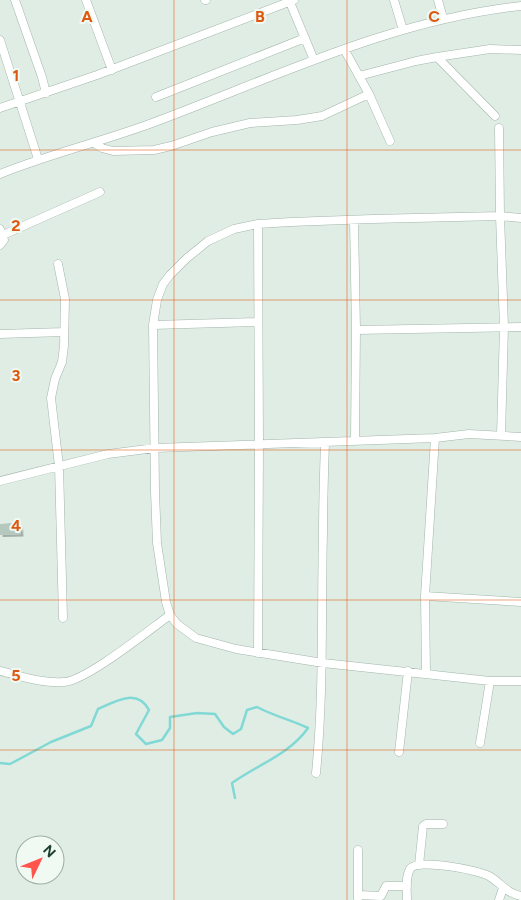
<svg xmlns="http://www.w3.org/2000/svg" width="521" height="900" viewBox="0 0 521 900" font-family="Figtree,sans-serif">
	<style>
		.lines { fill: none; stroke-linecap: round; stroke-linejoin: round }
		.stream { stroke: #81d9d5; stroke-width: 2.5 }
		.building { fill: #b5c8bd; filter: url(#shadow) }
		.minor-casing { stroke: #a2b6ab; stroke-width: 9 }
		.minor { stroke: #fff; stroke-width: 8 }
		.grid { fill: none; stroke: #de580e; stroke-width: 1; stroke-opacity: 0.55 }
		.grid-label { font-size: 16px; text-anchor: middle; font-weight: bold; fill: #de580e; stroke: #f1f9f3; stroke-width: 4; stroke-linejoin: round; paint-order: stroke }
	</style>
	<defs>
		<filter id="shadow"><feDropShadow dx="2.5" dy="2.5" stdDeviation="0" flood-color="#0004"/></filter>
	</defs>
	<rect width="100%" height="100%" fill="#e0ede5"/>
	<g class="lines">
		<!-- stream -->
		<path class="stream" d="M0,763l10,1 41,-22 40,-16 7,-17c18,-8 39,-21 51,1l-13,24 10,10 16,-4 8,-12v-11l27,-4 18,1 9,13 9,7 8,-5 6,-19 10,-3c17,9 34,13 51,21 -18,26 -51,37 -76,55l3,15"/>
	</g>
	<!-- building -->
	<path class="building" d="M12,523v1h8l1,10 -21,1v-11z"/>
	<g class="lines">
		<!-- minor casing -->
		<g class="minor-casing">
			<path id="minor" d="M15,0l27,77 4,16
				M86,0l26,70
				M205,0h1
				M289,0l25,60
				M394,0l9,30
				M438,0l5,18
				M0,40l38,119
				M344,49l25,45 21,47
				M437,57l58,59
				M359,76l57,-15 21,-4 53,-8 31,1
				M156,97l149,-59
				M0,108l97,-33 197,-75
				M499,128l1,88 4,111 -3,108
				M94,143l8,5 11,3 41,-1 17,-4 41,-14 38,-9 47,-3 25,-4 47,-22
				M0,174c47,-19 96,-31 144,-48 123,-45 245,-106 377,-120
				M521,218l-21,-2 -128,3 -81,3 -33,2 -24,5 -26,12 -21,17 -17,17 -7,9 -6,16 -4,25 2,167 2,51 9,59 4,13 7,9 19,14 40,11 87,14 167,18h31
				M354,220l2,110 -1,110
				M0,229l4,11 -4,5
				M3,235l97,-43
				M58,264l7,35 -1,47 -2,16 -7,17 -4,19 8,68 4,152
				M153,325l105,-3
				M356,330l165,-3
				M0,334l64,-2
				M0,481l108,-27 47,-6 280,-10 34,-4 52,3
				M425,596l96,6
				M258,653l1,-208 -1,-221
				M0,671c21,5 43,13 64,11 22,-1 85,-52 106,-67
				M426,673l-1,-77 10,-158
				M480,743l10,-62
				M399,752l9,-81
				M316,773c8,-80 5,-159 7,-240 0,-30 1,-61 2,-91
				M419,865l4,-39 3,-2h17
				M358,895l23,1 5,-10h21
				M358,898v-48
				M407,900c0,-9 -2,-22 3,-31 7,-11 68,1 79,7 12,7 17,17 32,20
				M499,900l4,-12"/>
		</g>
		<!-- minor -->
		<use href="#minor" class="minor"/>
	</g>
	<!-- grid -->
	<path class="grid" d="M174,0v900M347,0v900M0,150h521M0,300h521M0,450h521M0,600h521M0,750h521"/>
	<g class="grid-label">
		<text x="87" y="22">A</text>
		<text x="260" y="22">B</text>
		<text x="434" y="22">C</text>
		<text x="16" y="81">1</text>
		<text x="16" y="231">2</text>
		<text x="16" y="381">3</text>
		<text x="16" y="531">4</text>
		<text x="16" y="681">5</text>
	</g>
	<!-- north arrow -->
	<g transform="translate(40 860) rotate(47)"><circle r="24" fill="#f1f9f3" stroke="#9dafa5"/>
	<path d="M0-4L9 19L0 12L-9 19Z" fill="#ff554c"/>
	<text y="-8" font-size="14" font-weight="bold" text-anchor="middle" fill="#1e4030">N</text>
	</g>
</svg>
